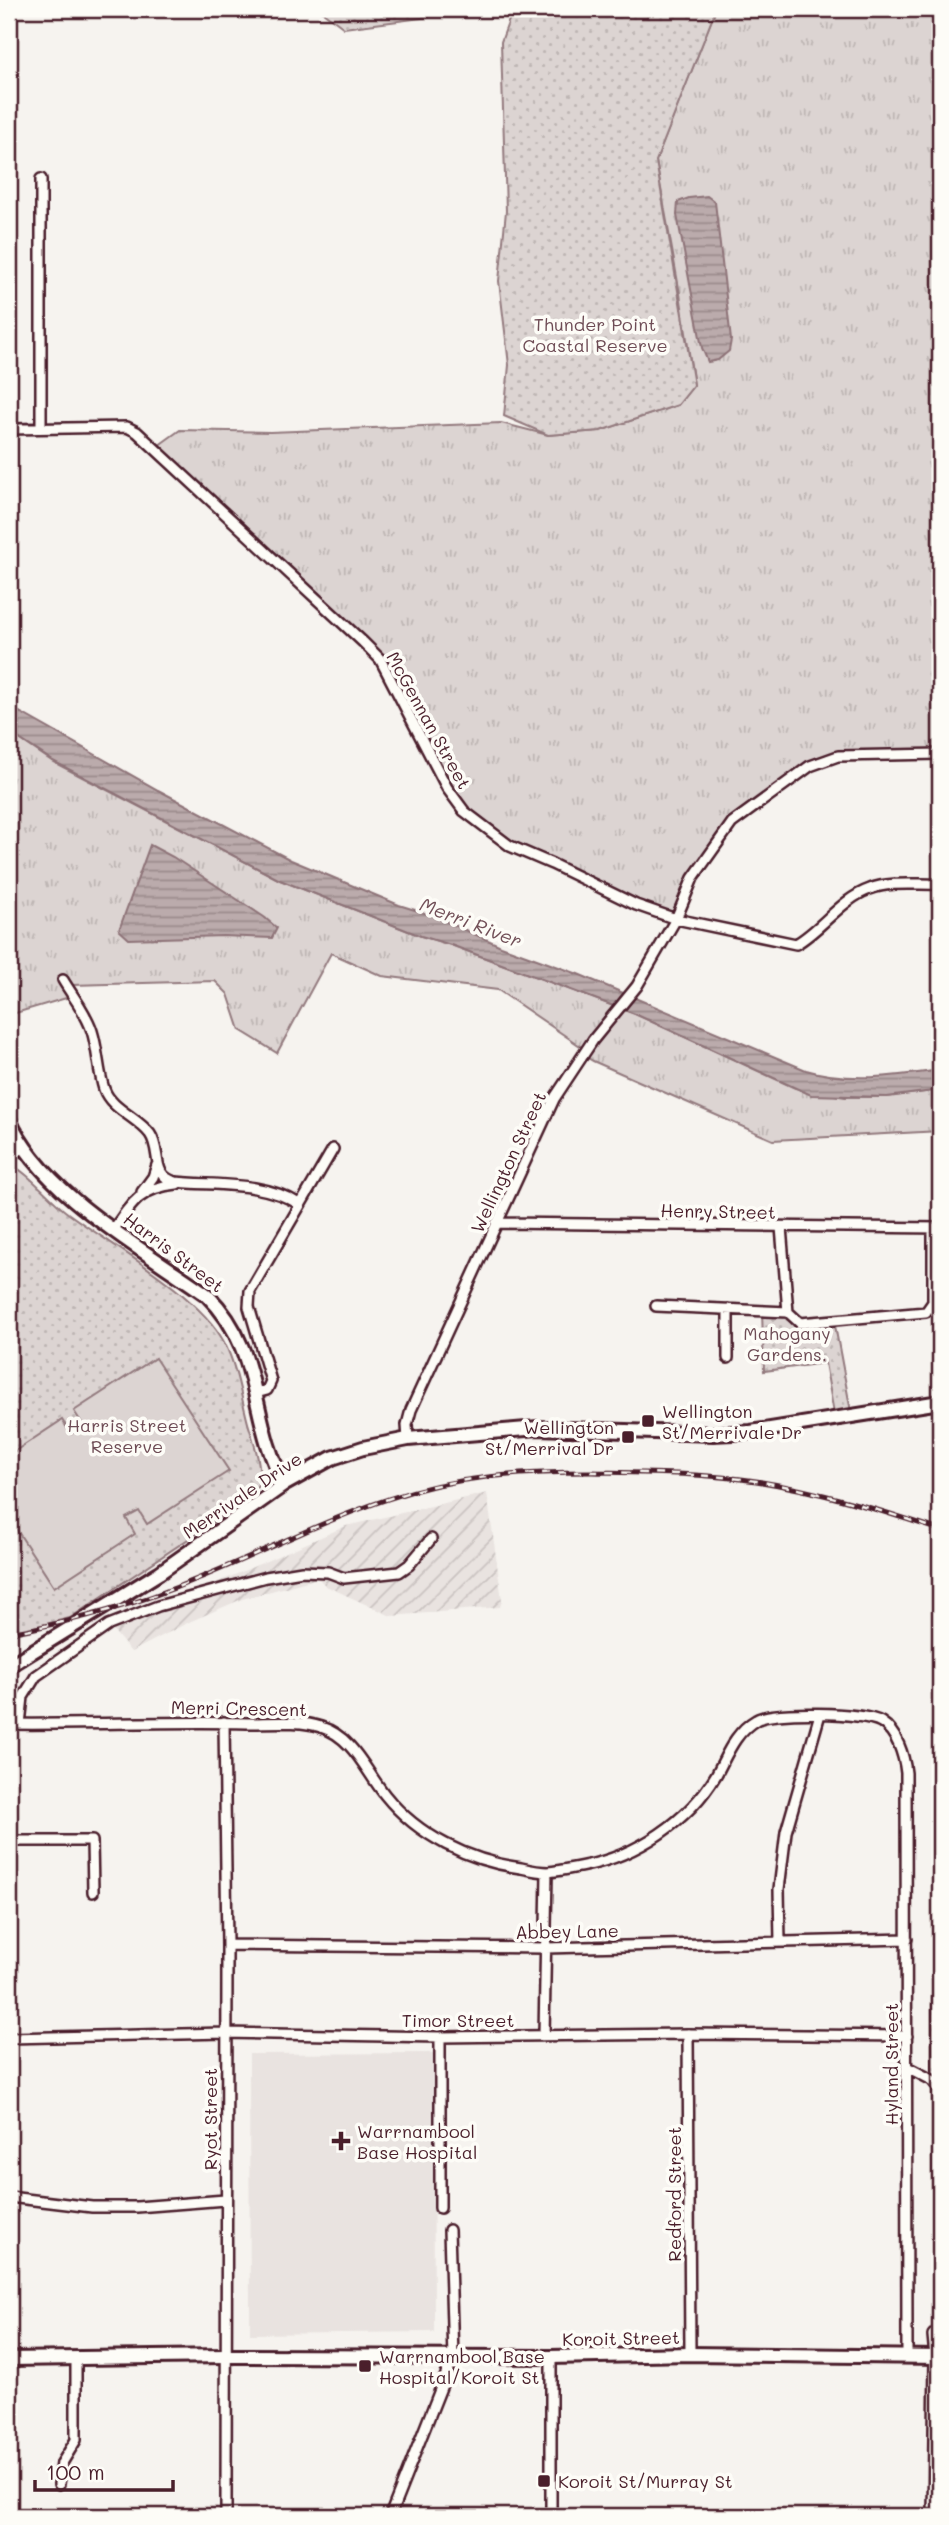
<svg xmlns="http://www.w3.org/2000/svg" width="949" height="2525" viewBox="0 0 949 2525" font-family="Mali,sans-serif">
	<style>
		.built { fill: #e9e3e0 }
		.industrial { fill: url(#industrial-furrows) }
		.grass { fill: url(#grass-tufts); stroke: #937a7e; stroke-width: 2 }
		.park { fill: url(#park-dots); stroke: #937a7e; stroke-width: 2 }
		.pitch { fill: #dcd4d2; stroke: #937a7e; stroke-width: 2 }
		.water { fill: url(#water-rules); stroke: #8e7378; stroke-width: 2 }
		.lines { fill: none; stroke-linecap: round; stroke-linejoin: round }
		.street-casing { stroke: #4a1f2b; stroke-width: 14 }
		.secondary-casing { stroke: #4a1f2b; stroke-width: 18 }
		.street { stroke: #fdfcf7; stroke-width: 9 }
		.secondary { stroke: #fdfcf7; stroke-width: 12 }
		.rail-casing { stroke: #4a1f2b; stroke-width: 5 }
		.rail { stroke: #fdfcf7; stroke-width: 2.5; stroke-dasharray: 8; stroke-linecap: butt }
		.poi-dot { fill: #4a1f2b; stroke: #fdfcf7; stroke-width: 2.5 }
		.labels { text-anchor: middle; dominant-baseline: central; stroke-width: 7; stroke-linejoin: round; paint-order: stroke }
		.park-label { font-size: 18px; fill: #6e4c55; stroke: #fdfcf7 }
		.street-label { font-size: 18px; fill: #4a1f2b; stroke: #fdfcf7 }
		.poi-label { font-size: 18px; fill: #4a1f2b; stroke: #fdfcf7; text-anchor: start }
		.water-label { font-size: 19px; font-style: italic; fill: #725058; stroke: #fdfcf7 }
	</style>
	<defs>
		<pattern id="industrial-furrows" width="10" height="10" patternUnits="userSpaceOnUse" patternTransform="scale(1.75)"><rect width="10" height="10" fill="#e9e3e0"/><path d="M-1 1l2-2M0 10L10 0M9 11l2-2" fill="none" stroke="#c9c2c0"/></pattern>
		<pattern id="grass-tufts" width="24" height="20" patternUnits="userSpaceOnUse" patternTransform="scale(1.75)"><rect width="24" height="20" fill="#dcd4d2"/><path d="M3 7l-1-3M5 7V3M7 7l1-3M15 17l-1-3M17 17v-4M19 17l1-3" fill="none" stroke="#beb6b4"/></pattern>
		<pattern id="park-dots" width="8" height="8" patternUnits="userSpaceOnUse" patternTransform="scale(1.75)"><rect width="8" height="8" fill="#dcd4d2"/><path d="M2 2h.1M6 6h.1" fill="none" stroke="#beb6b4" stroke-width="1.8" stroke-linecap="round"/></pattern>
		<pattern id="water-rules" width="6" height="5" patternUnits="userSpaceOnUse" patternTransform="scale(1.75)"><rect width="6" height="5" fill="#bbabac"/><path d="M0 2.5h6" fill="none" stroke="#9a8b8c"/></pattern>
	</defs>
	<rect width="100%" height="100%" fill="#f6f3ef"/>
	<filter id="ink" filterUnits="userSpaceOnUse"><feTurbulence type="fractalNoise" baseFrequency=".0143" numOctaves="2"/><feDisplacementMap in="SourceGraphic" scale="14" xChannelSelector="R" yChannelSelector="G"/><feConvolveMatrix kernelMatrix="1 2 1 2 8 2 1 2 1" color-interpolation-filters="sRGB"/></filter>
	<g filter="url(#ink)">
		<!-- built -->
		<path class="built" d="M433,2053l1,279 -184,2 -1,-280z"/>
		<!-- industrial -->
		<path class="industrial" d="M487,1493l15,107 -2,7 -109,9 -65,-30 -8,-8 -76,21 -53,23 -58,30 -19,-23 234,-103z"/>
		<!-- grass -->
		<path class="grass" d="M716,9h224v745h-73l-57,12 -78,57 -39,55 -17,41 -166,-73 -46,-35 -85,-152 -224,-211 25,-18 90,2 231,-9 47,12 52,-4 78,-26 16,-20 -14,-91 -24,-133z
			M9,732l44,30 227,118 141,56 30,9 184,69 160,74 50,9h42l53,-7v41l-167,9 -180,-79 -10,-6 3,-5 -88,-60 -116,-14 -51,-23 -54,100 -37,-23 -12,-36 -13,-13 -143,4 1,11 -64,19z"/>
		<!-- park -->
		<path class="park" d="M319,9h114l-4,8 -85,11z
			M513,9h203l-60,152 38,224 -16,20 -78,26 -52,4 -44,-19 5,-51 -10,-84 7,-70 -5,-169z
			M9,1165c12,0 43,36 56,46 45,34 133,82 159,131 13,25 17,55 24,81 7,24 18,50 6,72l-184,123 -56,14 -5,-15z
			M762,1311l26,1 12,11 34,-3 18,97 -17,2 -10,-56 -61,8z
			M932,1995h8v340h-7z"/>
		<!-- pitch -->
		<path class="pitch" d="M155,1358l74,113 -82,53 -8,-13 -13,7 9,16 -81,53 -45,-69v-63l53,-35 9,14 12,-9 -9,-14z"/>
		<!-- water -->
		<path class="water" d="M707,196l8,6 16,138 -2,11 -11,9 -10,2 -6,-14 -25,-133 1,-13 11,-4z
			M9,706l149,84 133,70 108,45 35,11 67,30 77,28 228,96c43,13 91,6 134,0v20l-53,7 -76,-2 -176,-81 -184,-69 -30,-9 -141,-56 -227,-119 -44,-29z
			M150,845l23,12 91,60 13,11 -5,10 -49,-2 -94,3 -10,-9z"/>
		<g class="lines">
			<!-- street casing -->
			<g class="street-casing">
				<path id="street" d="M41,179v248
					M9,429l118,-2 10,5 226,210 17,17 67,129 17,23 46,35 42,18 84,41 40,14 120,25c26,-15 45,-45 74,-55 20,-8 48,-4 70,-5
					M63,980c10,17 23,32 29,51 6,19 6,40 12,58 7,20 33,28 46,45 12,17 0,42 26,48 40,4 87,-1 123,22
					M9,1156l14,-8
					M142,1192l11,-15 4,-12
					M496,1223l444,5
					M781,1227l7,85 12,11 126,-11 7,-10v-73
					M114,1229c18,-27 28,-42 63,-45
					M656,1306l132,6
					M728,1358v-49
					M256,1393l11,-3 4,-9 -22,-74 1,-16 83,-142
					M408,1439l-1,-14 4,-15 143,-311 39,-59 44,-54 39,-67 17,-41 39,-55 78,-57 28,-10 102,-2
					M224,1722l3,223 -1,571
					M9,1724c79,1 159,-3 238,-1 23,0 52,-3 74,4 32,10 44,43 64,68 33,41 84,66 136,73 9,2 18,4 27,4 12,-1 25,-4 36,-6 52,-10 105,-45 132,-91 11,-20 19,-43 40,-55 16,-10 108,-8 125,2 16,10 23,33 25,51l1,583
					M20,1724l3,-27 13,-21 73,-51 49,-19 108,-29 36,-6 26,1 16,6 55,-6 10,-7 22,-26
					M9,1841h83l1,51
					M780,1942l-1,-53 7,-57 34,-118
					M227,1945l319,3 361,-9
					M688,2034l2,320
					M544,2035l3,-163
					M9,2038l216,-5 215,4 248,-3 219,2
					M907,2067l25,13 8,10
					M9,2197l83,10h45l88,-7
					M440,2208v-171
					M59,2484l3,-21 14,-23v-81
					M390,2516l63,-159 -4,-127
					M551,2516v-159
					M933,2516l2,-159 -2,-22 7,-7"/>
			</g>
			<!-- secondary casing -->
			<g class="secondary-casing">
				<path id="secondary" d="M9,1119c30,73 134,130 198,176 58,57 41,126 78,189
					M9,1666l150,-93 126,-89 47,-26 31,-10 45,-9 130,-11 175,6 38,-2 189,-30
					M9,2359l217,-3 325,1 139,-3 250,3"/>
			</g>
			<!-- street -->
			<use href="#street" class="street"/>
			<!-- secondary -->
			<use href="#secondary" class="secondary"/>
			<!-- rail casing -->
			<g class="rail-casing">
				<path id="rail" d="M9,1633c63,-11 129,-29 188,-54 64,-26 125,-58 191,-80 66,-23 134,-27 204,-27 55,1 109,1 164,9 63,10 124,29 184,49"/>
			</g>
			<!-- rail -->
			<use href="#rail" class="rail"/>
		</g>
	</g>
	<!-- markers -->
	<g class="poi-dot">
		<rect x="641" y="1414" width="14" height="14" rx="3.5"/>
		<rect x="621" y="1430" width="14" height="14" rx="3.5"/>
		<path d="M337.5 2130.5h7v7h7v7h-7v7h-7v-7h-7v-7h7z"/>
		<rect x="358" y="2359" width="14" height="14" rx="3.5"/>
		<rect x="537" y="2474" width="14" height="14" rx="3.5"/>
	</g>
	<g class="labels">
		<!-- park labels -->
		<g class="park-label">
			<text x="595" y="324">Thunder Point<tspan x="595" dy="21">Coastal Reserve</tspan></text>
			<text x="787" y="1333">Mahogany<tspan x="787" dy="21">Gardens.</tspan></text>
			<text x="127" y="1425">Harris Street<tspan x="127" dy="21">Reserve</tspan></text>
		</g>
		<!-- street labels -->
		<g class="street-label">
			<text transform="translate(429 720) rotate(61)">McGennan Street</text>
			<text transform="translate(508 1162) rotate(-65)">Wellington Street</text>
			<text transform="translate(718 1211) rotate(1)">Henry Street</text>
			<text transform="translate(174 1252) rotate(37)">Harris Street</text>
			<text transform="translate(242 1495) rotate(-34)">Merrivale Drive</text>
			<text transform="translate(239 1708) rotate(1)">Merri Crescent</text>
			<text transform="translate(567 1931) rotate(-1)">Abbey Lane</text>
			<text x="458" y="2020">Timor Street</text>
			<text transform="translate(891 2064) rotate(-90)">Hyland Street</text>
			<text transform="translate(210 2119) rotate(-90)">Ryot Street</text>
			<text transform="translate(674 2194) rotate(-90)">Redford Street</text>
			<text transform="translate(621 2338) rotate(-1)">Koroit Street</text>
		</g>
		<!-- poi labels -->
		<g class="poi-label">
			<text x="662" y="1411">Wellington<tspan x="662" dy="21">St/Merrivale Dr</tspan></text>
			<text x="614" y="1427" text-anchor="end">Wellington<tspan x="614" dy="21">St/Merrival Dr</tspan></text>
			<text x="357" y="2131">Warrnambool<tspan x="357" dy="21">Base Hospital</tspan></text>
			<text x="379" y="2356">Warrnambool Base<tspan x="379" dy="21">Hospital/Koroit St</tspan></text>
			<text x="558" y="2481">Koroit St/Murray St</text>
		</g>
		<!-- water labels -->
		<g class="water-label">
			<text transform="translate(471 922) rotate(21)">Merri River</text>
		</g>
	</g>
	<!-- margin -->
	<rect width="949" height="2525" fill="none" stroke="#fdfcf7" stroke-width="35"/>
	<rect x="18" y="18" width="914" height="2490" fill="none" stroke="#4a1f2b" stroke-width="2.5" filter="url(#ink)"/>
	<!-- scale -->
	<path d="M35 2480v10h138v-10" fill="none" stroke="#4a1f2b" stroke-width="3.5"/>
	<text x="46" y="2480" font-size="21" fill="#4a1f2b" stroke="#fdfcf7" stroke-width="5" paint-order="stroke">100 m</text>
</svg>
